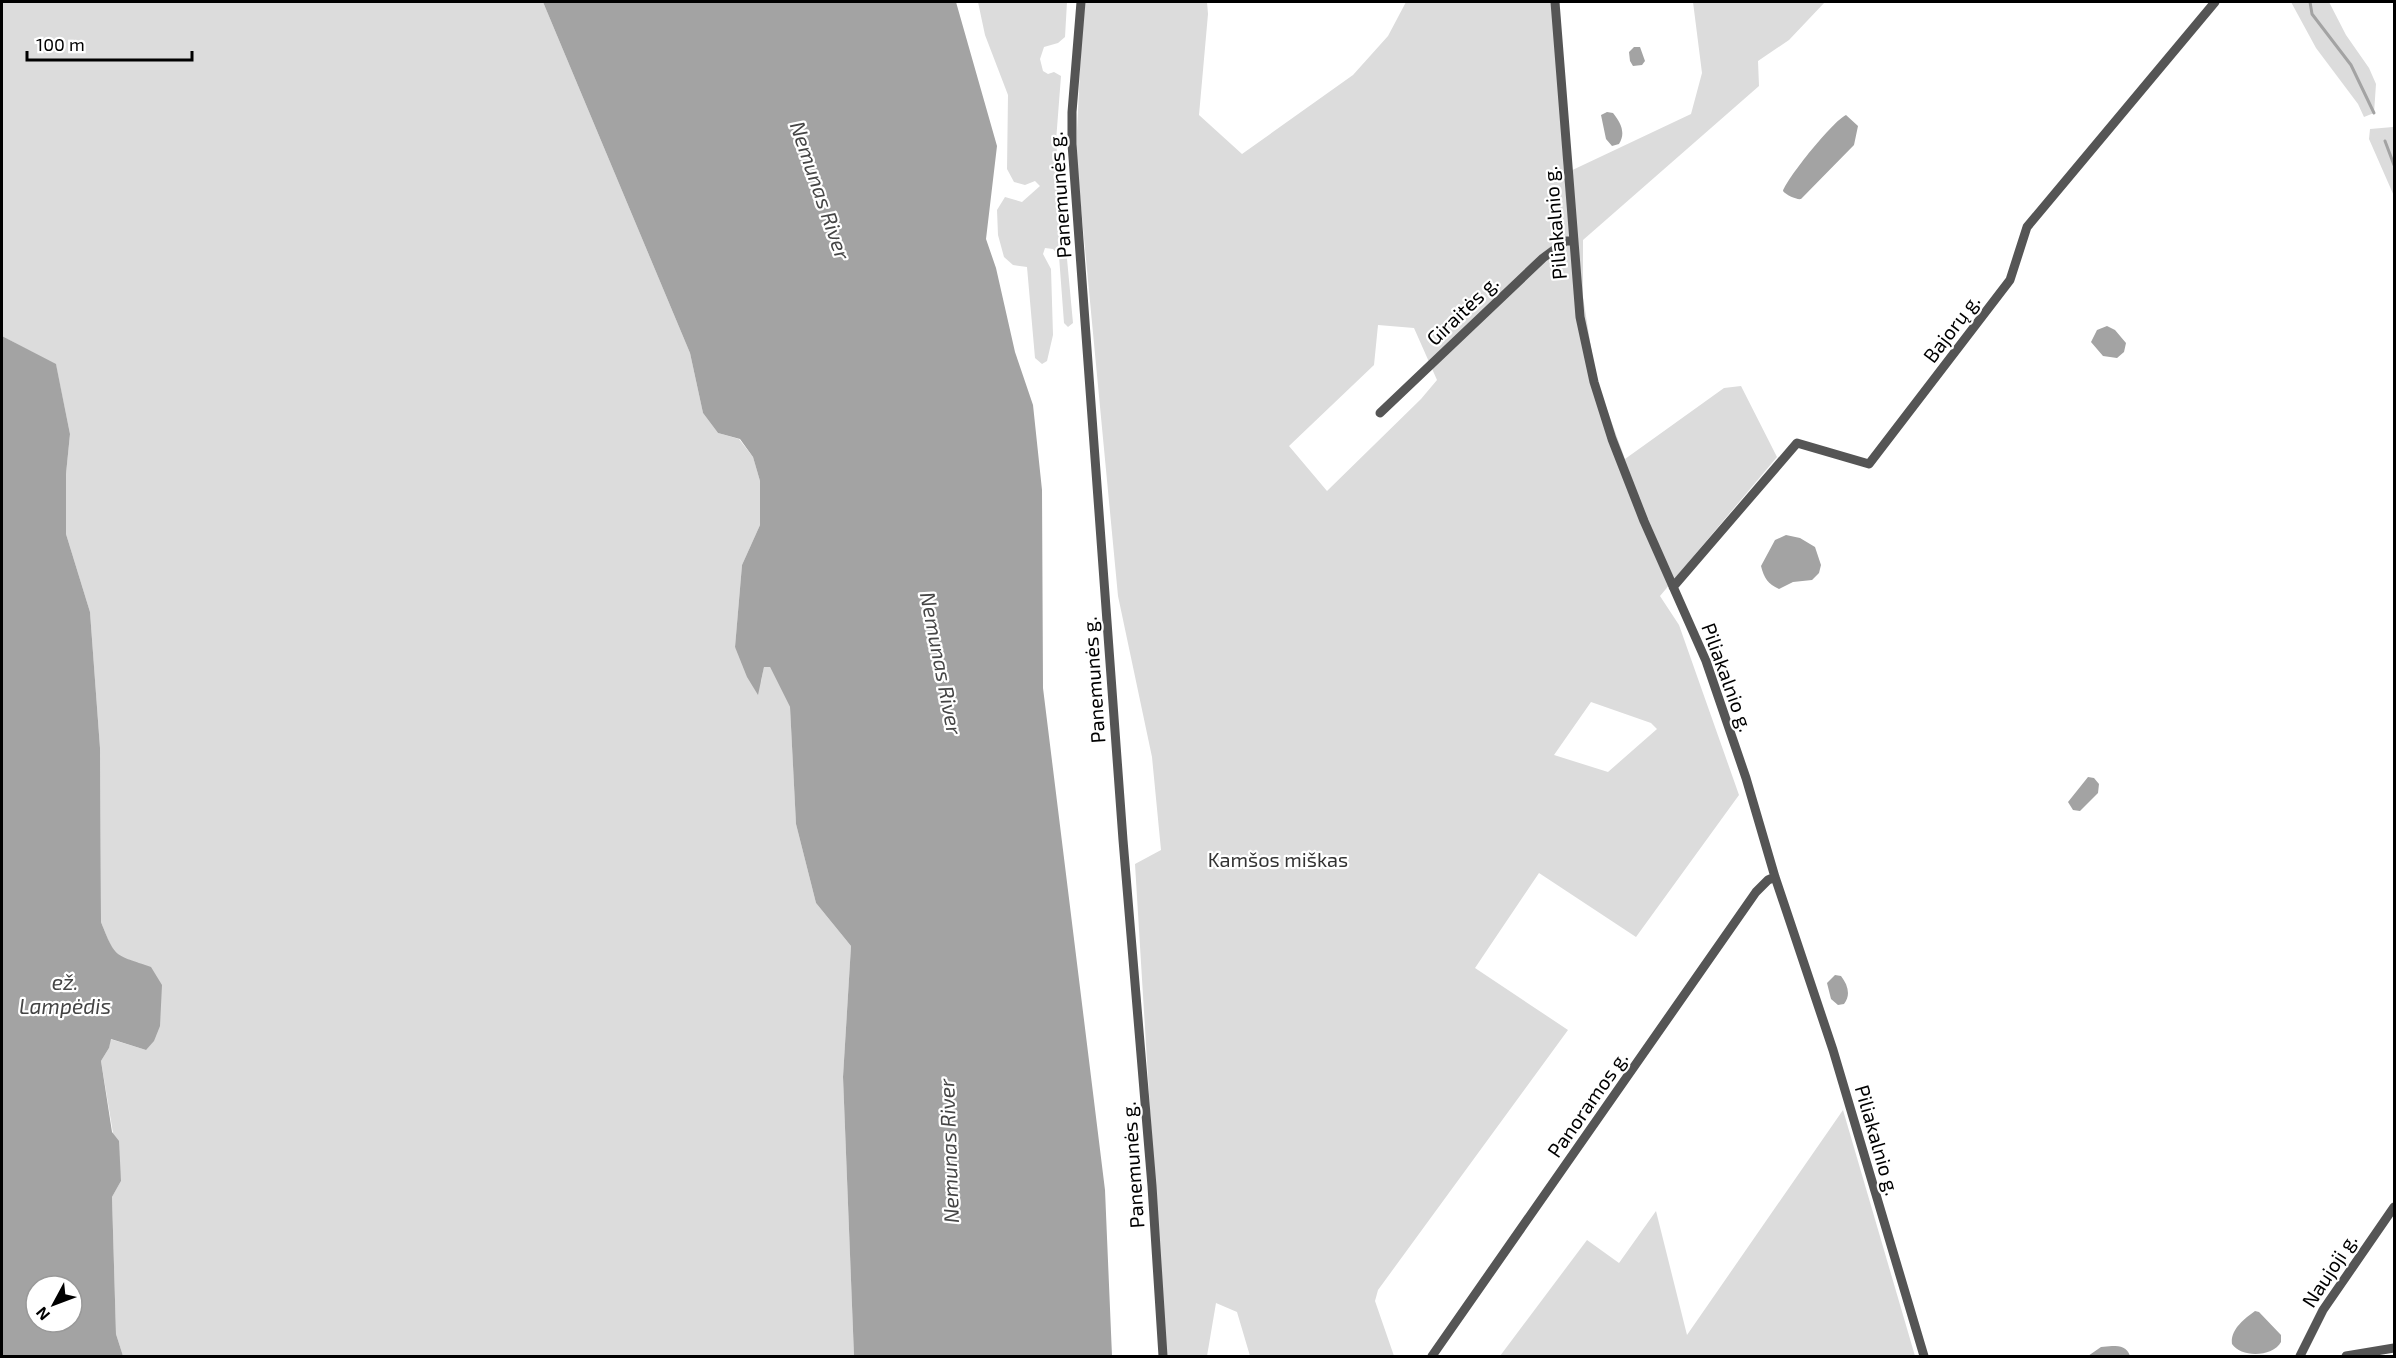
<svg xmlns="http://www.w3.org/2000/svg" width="2396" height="1358" viewBox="0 0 2396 1358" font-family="'Exo 2',sans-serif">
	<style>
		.green { fill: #dcdcdc; fill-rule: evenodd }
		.water { fill: #a3a3a3; fill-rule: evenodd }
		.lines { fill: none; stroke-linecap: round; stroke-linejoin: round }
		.stream { stroke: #a3a3a3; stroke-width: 3 }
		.minor { stroke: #555; stroke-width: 9 }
		.labels { text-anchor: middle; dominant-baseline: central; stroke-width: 4.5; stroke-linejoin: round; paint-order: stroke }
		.street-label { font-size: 20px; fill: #000; stroke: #fff }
		.park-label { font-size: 20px; fill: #333; stroke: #fff }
		.water-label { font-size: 21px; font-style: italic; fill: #444; stroke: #fff }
	</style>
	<rect width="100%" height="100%" fill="#fff"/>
	<!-- green -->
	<path class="green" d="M2,2h541l147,351 13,60 15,20 21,6 14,18 7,24v44l-18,40 -7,82 26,35 3,-16 6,1 20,40 6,117 20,79 35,43 -8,131 11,279h-731l-7,-22 -4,-137 9,-16 -20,-120 8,-13 1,-9 36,11 -27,-93 -8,-10 -10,-25 -1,-174 -10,-136 -24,-78v-60l4,-40 -14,-69 -54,-29z
		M978,2h89l-2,35 -7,6 -14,4 -4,12 3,12 5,3 6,-2 7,4 -5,65 17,182 -5,4 -4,-4 -5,-67 -6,-7 -8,-1 -2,6 8,15 2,66 -6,26 -5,3 -7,-6 -8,-91 -14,-2 -9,-8 -6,-22 -1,-25 8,-13 17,5 18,-16 -5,-5 -10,4 -11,-3 -7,-13 1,-74 -23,-60z
		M1083,2h124l1,12 -9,101 43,39 111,-79 35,-39 18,-34h149l9,172 127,-60 11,-41 -9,-71h132l-36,38 -31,21 1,25 -176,154v57l13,82 29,80 99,-71 17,-2 36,71 -117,139 19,29 60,170 -103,142 -97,-64 -64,95 93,62 -190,260 -3,11 19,55h-144l-13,-44 -21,-9 -9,53h-42l-30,-492 26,-14 -9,-93 -34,-161 -42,-442zM1378,325l36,3 23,52 -16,19 -94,92 -38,-45 85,-81zM1591,702l60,21 6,6 -49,43 -54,-17z
		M2291,2h38l17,33 23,33 7,16 -2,29 -10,4 -6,-13 -42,-56z
		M2393,127l1,5v64l-25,-57 1,-10z
		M1843,1110l72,246h-415l87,-116 32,23 37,-52 31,124z"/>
	<!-- water -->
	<path class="water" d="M543,2h413l41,144 -11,93 10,29 19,84 18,53 9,85 1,198 62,502 7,166h-258l-11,-279 8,-131 -35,-43 -20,-79 -6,-117 -20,-40h-6l-6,28 -11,-18 -12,-30 7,-82 18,-40v-44l-7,-24 -13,-18 -22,-6 -15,-20 -13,-60z
		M1634,47h6l5,14 -3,4 -9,1 -3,-5 -1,-9z
		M1607,112l6,1c8,10 13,20 6,31l-7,2 -6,-7 -5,-24z
		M1846,115l12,11 -4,19 -53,54c-4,1 -15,-4 -18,-8 5,-14 50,-70 63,-76z
		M2107,326l8,4 11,13 -2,9 -7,6 -14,-2 -12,-14 6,-12z
		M2,336l54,28 14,70 -4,40v60l24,78 10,136 1,174c15,38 14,32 50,45l11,18 -2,41 -6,15 -8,9 -35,-11 -2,9 -8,13 11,71 7,9 2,40 -9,16 4,137 7,22h-121zM36,1286h36v36h-36z
		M1786,535l14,3 15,9 6,18 -2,8 -7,7 -19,2 -14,7c-11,-5 -15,-11 -18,-23l14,-26z
		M2088,777l6,1 5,6 -1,9 -18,18 -7,-1 -5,-8z
		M1835,975l6,1c7,9 10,19 3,28l-6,1 -7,-6 -4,-16z
		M2255,1311l4,1 22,23v7c-8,15 -40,16 -49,2 -2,-14 12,-25 23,-33z
		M2112,1346c9,0 15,1 18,10h-42l13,-9z"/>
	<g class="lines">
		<!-- stream -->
		<path class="stream" d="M2310,2l2,12 39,51 23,48
			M2385,141l9,24"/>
		<!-- minor -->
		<path class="minor" d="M1081,2l-9,110v32l51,696 29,346 11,170
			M1555,2l25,315 14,65 18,57 32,82 62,140 40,117 29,99 58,173 91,306
			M1380,413l163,-155 23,-17h7
			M1673,587l124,-144 72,21 141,-184 17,-53 188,-225
			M1432,1356l324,-464 12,-12 7,-3
			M2300,1356l23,-46 71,-103
			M2346,1356l48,-8"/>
	</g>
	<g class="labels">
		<!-- street labels -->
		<g class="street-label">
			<text transform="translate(1059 195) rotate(-94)">Panemunės g.</text>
			<text transform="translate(1554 223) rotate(-95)">Piliakalnio g.</text>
			<text transform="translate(1462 310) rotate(-44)">Giraitės g.</text>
			<text transform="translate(1951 328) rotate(-53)">Bajorų g.</text>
			<text transform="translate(1728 677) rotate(70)">Piliakalnio g.</text>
			<text transform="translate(1093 680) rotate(-94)">Panemunės g.</text>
			<text transform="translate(1587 1104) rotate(-55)">Panoramos g.</text>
			<text transform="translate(1878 1140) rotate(74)">Piliakalnio g.</text>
			<text transform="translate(1132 1165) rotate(-94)">Panemunės g.</text>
			<text transform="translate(2329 1270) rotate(-57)">Naujoji g.</text>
		</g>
		<!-- park labels -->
		<g class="park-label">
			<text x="1278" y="859">Kamšos miškas</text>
		</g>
		<!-- water labels -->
		<g class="water-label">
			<text transform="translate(821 190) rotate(71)">Nemunas River</text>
			<text transform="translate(942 663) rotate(79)">Nemunas River</text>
			<text x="65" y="981">ež.<tspan x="65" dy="24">Lampėdis</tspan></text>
			<text transform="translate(948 1151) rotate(-92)">Nemunas River</text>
		</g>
	</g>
	<!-- border -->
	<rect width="2396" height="1358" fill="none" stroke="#000000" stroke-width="6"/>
	<!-- north arrow -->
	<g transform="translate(54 1304) rotate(229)"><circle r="28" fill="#ffffff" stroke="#999999" stroke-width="1.5"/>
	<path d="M0-4.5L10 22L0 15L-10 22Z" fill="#000000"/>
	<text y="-9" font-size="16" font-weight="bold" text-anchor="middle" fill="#000000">N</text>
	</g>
	<!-- scale -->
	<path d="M27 51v9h165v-9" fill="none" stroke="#000000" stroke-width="3"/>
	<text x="36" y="51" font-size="18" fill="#000000" stroke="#ffffff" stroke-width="4.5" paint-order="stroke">100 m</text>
</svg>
